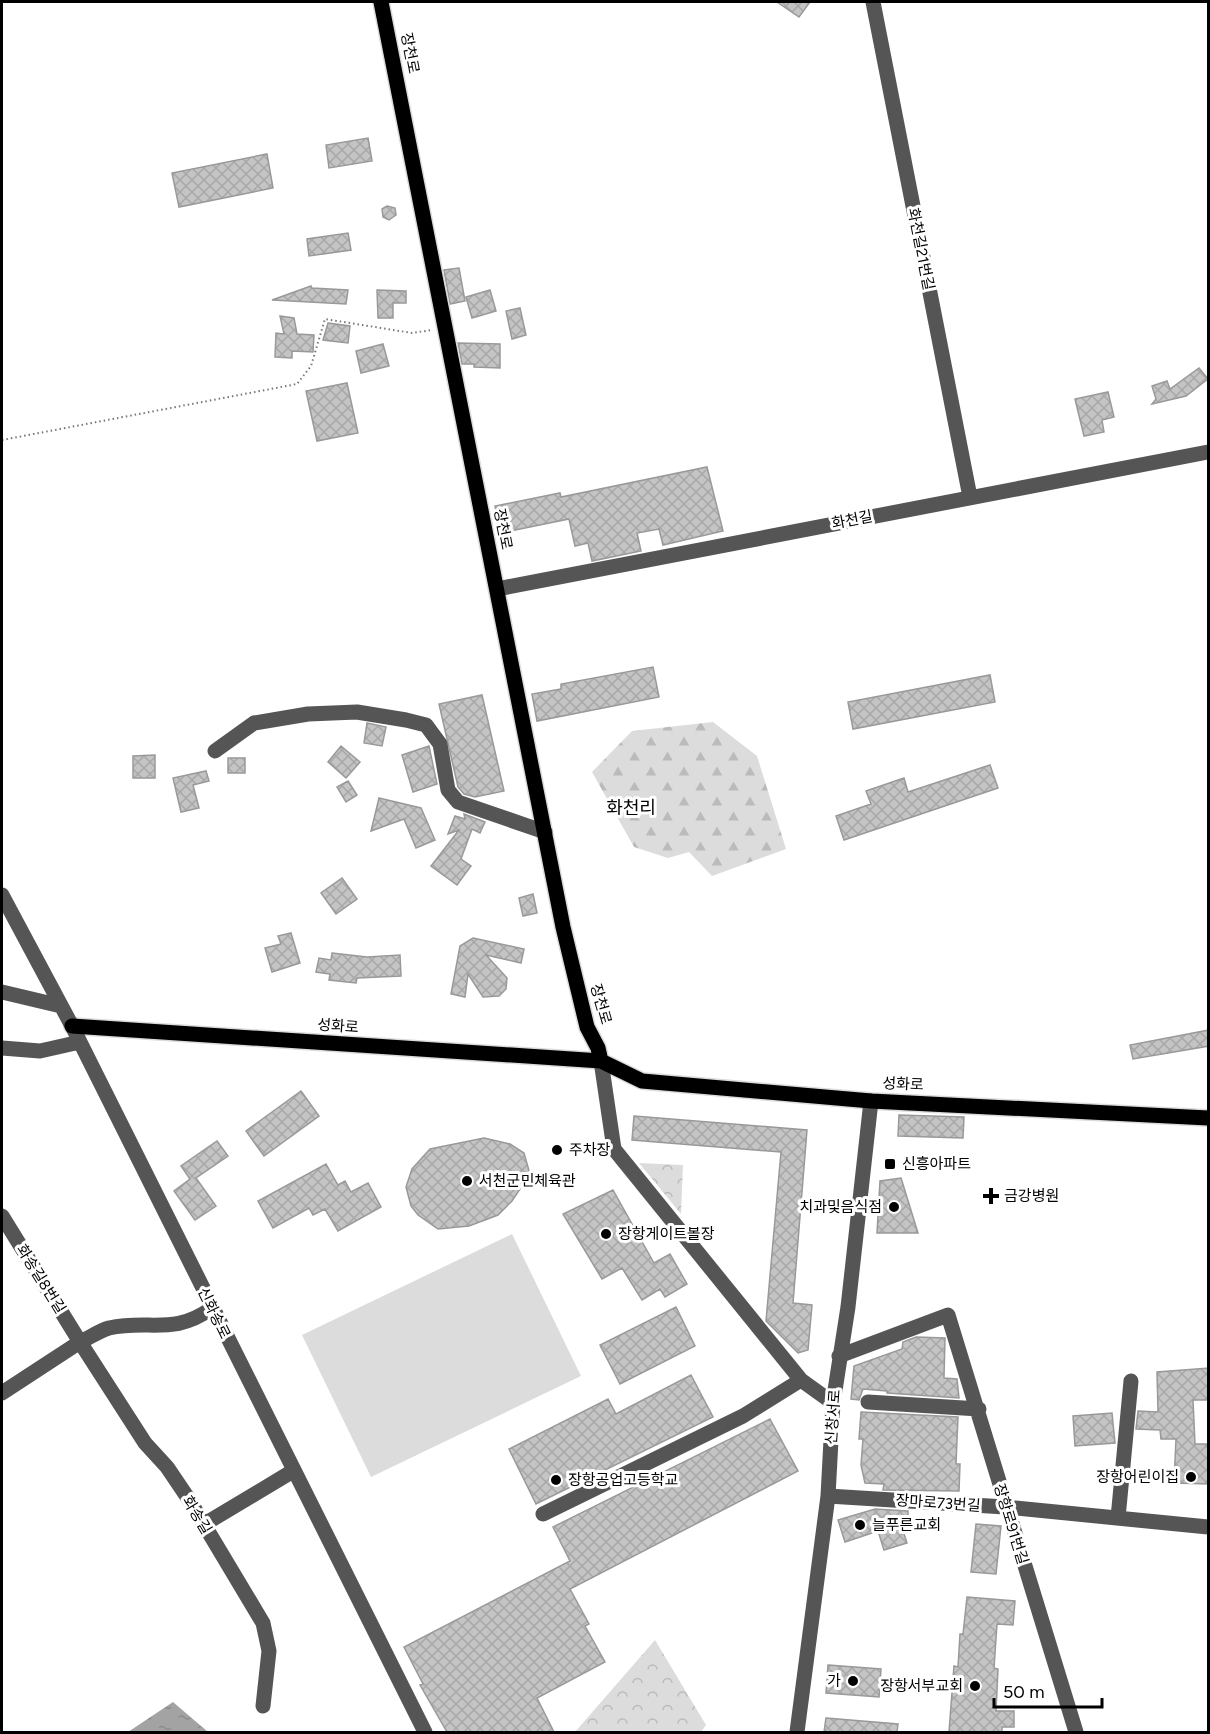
<svg xmlns="http://www.w3.org/2000/svg" width="1210" height="1734" viewBox="0 0 1210 1734" font-family="Figtree,'Noto Sans KR',sans-serif">
	<style>
		.grass { fill: #dcdcdc }
		.forest { fill: url(#forest-firs) }
		.park { fill: url(#park-crowns) }
		.water { fill: url(#water-ripples) }
		.building { fill: url(#building-cross-hatch); stroke: #999; stroke-width: 1.5 }
		.lines { fill: none; stroke-linecap: round; stroke-linejoin: round }
		.major-casing { stroke: #dbdbdb; stroke-width: 18 }
		.path { stroke: #777; stroke-width: 2; stroke-dasharray: 1.5 3; stroke-linecap: butt }
		.minor { stroke: #555; stroke-width: 15 }
		.major { stroke: #000; stroke-width: 15 }
		.poi-dot { fill: #000; stroke: #fff; stroke-width: 2 }
		.labels { text-anchor: middle; dominant-baseline: central; stroke-width: 6; stroke-linejoin: round; paint-order: stroke }
		.street-label { font-size: 15px; fill: #000; stroke: #fff }
		.poi-label { font-size: 15px; fill: #000; stroke: #fff; text-anchor: start }
		.quarter-label { font-size: 18px; fill: #000; stroke: #fff }
	</style>
	<defs>
		<pattern id="forest-firs" width="22" height="20" patternUnits="userSpaceOnUse" patternTransform="scale(1.5)"><rect width="22" height="20" fill="#dcdcdc"/><path d="M5 1l3.5 6h-7zM16 11l3.5 6h-7z" fill="#bbb"/></pattern>
		<pattern id="park-crowns" width="20" height="18" patternUnits="userSpaceOnUse" patternTransform="scale(1.5)"><rect width="20" height="18" fill="#dcdcdc"/><path d="M2 6a3 3 0 1 1 6 0M12 15a3 3 0 1 1 6 0" fill="none" stroke="#bbb"/></pattern>
		<pattern id="water-ripples" width="26" height="14" patternUnits="userSpaceOnUse" patternTransform="scale(1.5)"><rect width="26" height="14" fill="#a3a3a3"/><path d="M2 4q2-2 4 0t4 0M15 11q2-2 4 0t4 0" fill="none" stroke="#8b8b8b"/></pattern>
		<pattern id="building-cross-hatch" width="8" height="8" patternUnits="userSpaceOnUse" patternTransform="scale(1.5)"><rect width="8" height="8" fill="#c4c4c4"/><path d="M0 0l8 8M0 8l8-8" fill="none" stroke="#a7a7a7"/></pattern>
	</defs>
	<rect width="100%" height="100%" fill="#fff"/>
	<!-- grass -->
	<path class="grass" d="M512,1234l69,142 -210,101 -69,-142z"/>
	<!-- forest -->
	<path class="forest" d="M713,722l44,34 29,93 -74,27 -23,-24 -21,6 -34,-11 -42,-75 40,-41z"/>
	<!-- park -->
	<path class="park" d="M639,1163l44,2 -2,49z
		M655,1640l51,85 -5,7h-126z"/>
	<!-- water -->
	<path class="water" d="M173,1702l35,30h-80z"/>
	<!-- building -->
	<path class="building" d="M777,2h33l-11,15z
		M368,138l4,23 -43,7 -3,-23z
		M267,154l6,34 -94,19 -7,-34z
		M387,206l8,2 1,7 -7,5 -6,-3 -1,-8z
		M348,233l3,17 -42,6 -2,-17z
		M459,268l6,33 -15,3 -6,-34z
		M311,286l1,2 36,2 -2,14 -74,-4z
		M377,290l29,1v12h-13v15h-15z
		M490,290l6,21 -24,7 -6,-21z
		M520,308l6,27 -14,4 -6,-28z
		M280,316l14,2 3,16 17,1 -1,17 -21,-1v7l-17,-1 1,-24 8,1z
		M328,323l22,3 -2,17 -25,-3z
		M458,343l42,1v24l-26,-1v-3h-12z
		M383,344l6,22 -28,7 -5,-22z
		M1199,368l9,11 -22,17 -34,8 4,-5 -4,-13 15,-5 3,8z
		M347,383l11,50 -41,8 -11,-50z
		M1108,392l6,25 -12,3 2,12 -20,4 -9,-37z
		M707,467l16,64 -60,14 -4,-16 -22,4 4,18 -49,10 -4,-18 -13,3 -6,-27 -68,14 -6,-27 65,-13 1,4z
		M653,667l6,30 -122,24 -5,-27 29,-5v-5z
		M990,675l5,27 -142,27 -5,-27z
		M482,695l22,96 -29,6 -11,-3 -6,-7 -19,-83z
		M367,723l19,4 -4,19 -18,-3z
		M341,746l19,16 -14,16 -18,-16z
		M429,746l8,38 -24,8 -11,-37z
		M155,755v23h-22v-22z
		M228,758h17v15h-17z
		M990,765l8,23 -154,52 -8,-24 35,-12 -5,-13 38,-13 4,14z
		M206,771l3,10 -16,4 6,23 -18,4 -8,-34z
		M348,781l9,14 -11,7 -9,-15z
		M379,798l42,10 14,32 -19,8 -12,-29 -33,12z
		M464,814l21,8 -5,11 -8,-4 -11,30 10,7 -14,19 -26,-19 28,-36 -11,4 7,-18 10,3z
		M342,878l15,21 -21,15 -15,-21z
		M533,894l4,19 -14,3 -4,-18z
		M291,933l9,30 -28,9 -7,-24 16,-4 -3,-8z
		M473,938l51,11 -3,14 -35,-8 21,23 -1,11 -7,7 -16,1 -15,-23 -3,23 -14,-3 9,-48z
		M332,953l35,4 33,-2 1,21 -44,2 -1,5 -27,-3 1,-6 -14,-2 3,-14 12,2z
		M1209,1030v16l-76,13 -3,-14z
		M301,1091l18,25 -55,40 -18,-25z
		M899,1115l65,2 -1,21 -65,-2z
		M634,1116l173,14 -14,173 19,2 -4,45 -10,3 -32,-32 15,-169 -149,-12z
		M484,1138l26,6 14,9 6,21 -18,27 -14,14 -29,11 -31,3 -20,-14 -7,-9 -5,-19 6,-18 18,-20z
		M217,1141l11,15 -32,22 20,28 -21,14 -21,-29 16,-12 -9,-13z
		M326,1164l12,21 7,-4 6,11 17,-9 13,24 -43,24 -13,-22 -12,6 -4,-7 -36,20 -15,-27z
		M901,1178l17,55h-41l3,-52z
		M613,1190l41,73 16,-9 17,30 -22,13 -5,-8 -18,11 -20,-32 -20,11 -39,-65z
		M676,1307l19,39 -75,38 -20,-39z
		M916,1337l29,1 -1,40 13,1 2,19 -72,-5v-2l-24,-2 -4,11 -8,-1 3,-33 48,-17 1,-7z
		M1209,1368v32h-16l2,44h14v40l-35,-1 2,-44h-15l-1,-9 -24,-1 2,-18 20,1 -1,-40z
		M691,1375l22,42 -177,87 -27,-55 99,-50 8,15z
		M861,1412l97,5 -2,47h4l-1,27 -76,-1 1,-6 -19,-1 -4,-18 2,-26h-4z
		M1112,1413l3,30 -40,3 -2,-30z
		M770,1419l28,52 -228,118 19,35 -4,2 20,36 -68,36 17,34h-107l-27,-47 3,-1 -19,-37 166,-86 -17,-34z
		M875,1509l33,2v7h-9l8,25 -23,7 -6,-19 -33,11 -7,-22z
		M976,1524l25,2 -5,48 -25,-2z
		M967,1597l48,4 -2,24 -16,-1 -3,44 4,1 -2,42h18v16h-12v5h-53l5,-66 4,1 2,-33h3z
		M828,1665l53,4 -2,28 -53,-4z
		M826,1718l72,6 -1,8h-73z"/>
	<g class="lines">
		<!-- major casing -->
		<g class="major-casing">
			<path id="major" d="M381,2l182,925 24,100 11,21 3,13
				M72,1026l529,35 41,20 229,20 337,17"/>
		</g>
		<!-- path -->
		<path class="path" d="M2,440l295,-56 14,-18 14,-47 87,14 20,-3"/>
		<!-- minor -->
		<path class="minor" d="M873,2l97,495
			M497,589l711,-137
			M215,751l39,-28 54,-9 49,-2 49,8 20,5 14,19 8,46 10,12 87,30
			M2,895l70,131 353,706
			M2,992l59,14
			M2,1048l38,3 40,-9
			M601,1061l13,88 187,231 32,23
			M2,1216l78,126 -78,51
			M212,1308c-39,28 -62,11 -103,20 -10,3 -20,10 -29,14l65,101 22,24 23,34 73,122 6,28 -6,55
			M839,1356l109,-41 128,417
			M868,1402l111,7
			M828,1496l177,11 203,20
			M543,1514l200,-98 58,-36
			M1118,1518l13,-137
			M203,1525l90,-54
			M797,1732l31,-236 5,-93 15,-96 23,-206"/>
		<!-- major -->
		<use href="#major" class="major"/>
	</g>
	<!-- markers -->
	<g class="poi-dot">
		<circle cx="557" cy="1150" r="6"/>
		<rect x="884" y="1158" width="12" height="12" rx="3"/>
		<circle cx="467" cy="1181" r="6"/>
		<path d="M988 1187h6v6h6v6h-6v6h-6v-6h-6v-6h6z"/>
		<circle cx="894" cy="1207" r="6"/>
		<circle cx="606" cy="1234" r="6"/>
		<circle cx="1191" cy="1477" r="6"/>
		<circle cx="556" cy="1480" r="6"/>
		<circle cx="860" cy="1525" r="6"/>
		<circle cx="853" cy="1681" r="6"/>
		<circle cx="975" cy="1686" r="6"/>
	</g>
	<g class="labels">
		<!-- street labels -->
		<g class="street-label">
			<text transform="translate(410 53) rotate(79)">장천로</text>
			<text transform="translate(921 249) rotate(79)">화천길21번길</text>
			<text transform="translate(852 520) rotate(-11)">화천길</text>
			<text transform="translate(503 529) rotate(79)">장천로</text>
			<text transform="translate(601 1004) rotate(74)">장천로</text>
			<text transform="translate(338 1026) rotate(4)">성화로</text>
			<text transform="translate(903 1084) rotate(2)">성화로</text>
			<text transform="translate(41 1279) rotate(58)">화송길8번길</text>
			<text transform="translate(214 1313) rotate(64)">신화송로</text>
			<text transform="translate(833 1417) rotate(-86)">신창서로</text>
			<text transform="translate(938 1503) rotate(4)">장마로73번길</text>
			<text transform="translate(197 1515) rotate(59)">화송길</text>
			<text transform="translate(1011 1524) rotate(73)">장항로91번길</text>
		</g>
		<!-- poi labels -->
		<g class="poi-label">
			<text x="569" y="1150">주차장</text>
			<text x="902" y="1164">신흥아파트</text>
			<text x="479" y="1181">서천군민체육관</text>
			<text x="1004" y="1196">금강병원</text>
			<text x="882" y="1207" text-anchor="end">치과및음식점</text>
			<text x="618" y="1234">장항게이트볼장</text>
			<text x="1179" y="1477" text-anchor="end">장항어린이집</text>
			<text x="568" y="1480">장항공업고등학교</text>
			<text x="872" y="1525">늘푸른교회</text>
			<text x="841" y="1681" text-anchor="end">가</text>
			<text x="963" y="1686" text-anchor="end">장항서부교회</text>
		</g>
		<!-- quarter labels -->
		<g class="quarter-label">
			<text x="631" y="808">화천리</text>
		</g>
	</g>
	<!-- border -->
	<rect width="1210" height="1734" fill="none" stroke="#000000" stroke-width="6"/>
	<!-- scale -->
	<path d="M994 1698v9h108v-9" fill="none" stroke="#000000" stroke-width="3"/>
	<text x="1003" y="1698" font-size="18" fill="#000000" stroke="#ffffff" stroke-width="4.5" paint-order="stroke">50 m</text>
</svg>
